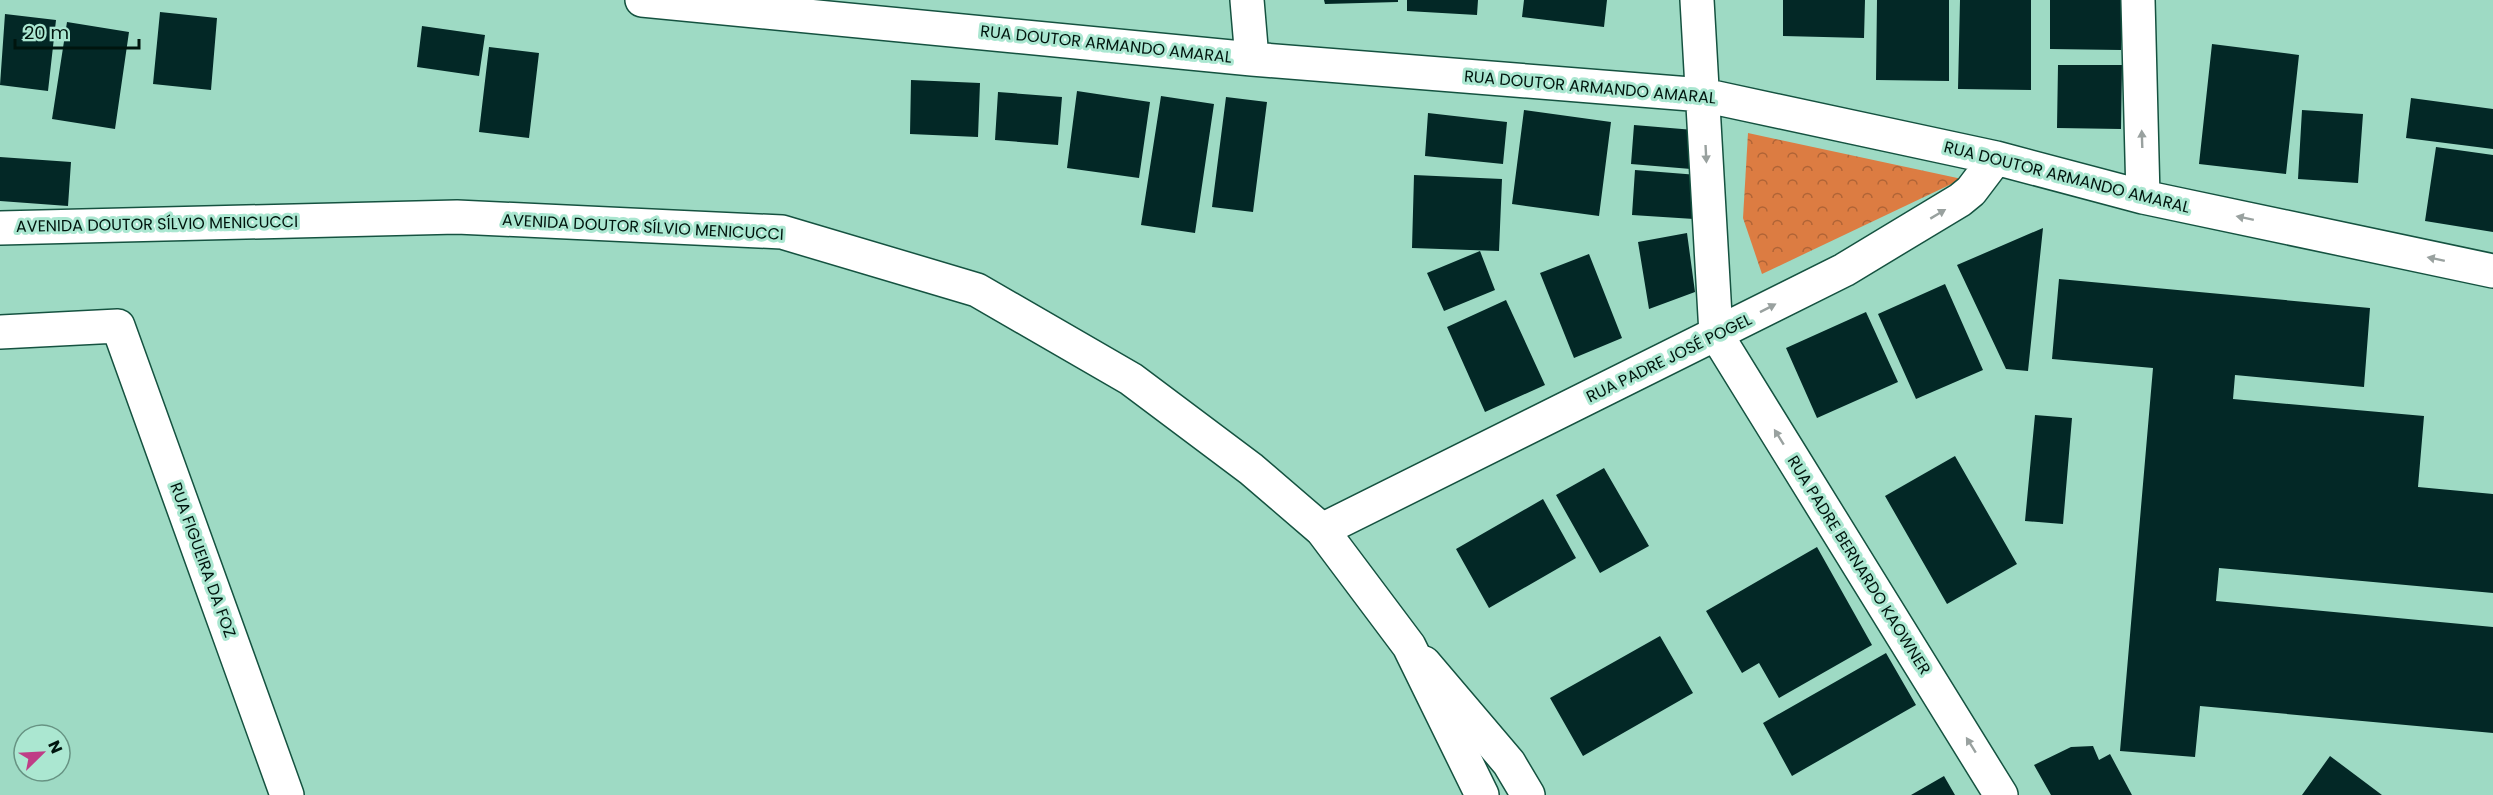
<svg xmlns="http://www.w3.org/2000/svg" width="2493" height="795" viewBox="0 0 2493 795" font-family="Poppins,sans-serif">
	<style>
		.park { fill: url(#park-crowns) }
		.building { fill: #032826 }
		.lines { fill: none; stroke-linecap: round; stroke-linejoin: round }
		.minor-casing { stroke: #155240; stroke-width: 36 }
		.major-casing { stroke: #155240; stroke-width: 36 }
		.minor { stroke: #fff; stroke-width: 33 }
		.major { stroke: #fff; stroke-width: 33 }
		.oneway { fill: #99a19f }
		.labels { text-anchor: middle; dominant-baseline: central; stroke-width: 6; stroke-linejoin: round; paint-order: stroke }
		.street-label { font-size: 16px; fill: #00150e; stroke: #abe7d1 }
	</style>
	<defs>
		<pattern id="park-crowns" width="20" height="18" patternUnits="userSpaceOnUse" patternTransform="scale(1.5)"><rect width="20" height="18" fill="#dc7c42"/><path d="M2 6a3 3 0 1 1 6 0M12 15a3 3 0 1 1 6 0" fill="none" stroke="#b06436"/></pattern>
	</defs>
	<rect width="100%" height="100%" fill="#9edac4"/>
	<!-- park -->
	<path class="park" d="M1748,133l214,46 -200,95 -19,-56z"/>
	<!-- building -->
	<path class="building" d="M1324,0h74v2l-73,2z
		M1407,0h71l-1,15 -70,-4z
		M1524,0h83l-3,27 -82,-10z
		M1783,0h82l-1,38 -81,-2z
		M1877,0h72v81l-73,-1z
		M1960,0h71v90l-73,-1z
		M2050,0h71v50l-71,-1z
		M160,12l57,6 -6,72 -58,-6z
		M5,14l51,6 -8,71 -48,-6z
		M67,22l62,10 -14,97 -63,-10z
		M422,26l63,9 -6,41 -62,-9z
		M2212,44l87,11 -13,119 -87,-10z
		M489,47l50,6 -10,85 -50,-6z
		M2058,65h64l-1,64 -64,-1z
		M911,80l69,3 -2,54 -68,-3z
		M1077,91l73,11 -11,76 -72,-10z
		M998,92l64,5 -4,48 -63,-5z
		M1161,96l53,8 -19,129 -54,-8z
		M1226,97l41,5 -14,110 -41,-5z
		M2411,98l82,11v40l-87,-11z
		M1524,110l87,12 -12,94 -87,-12z
		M2302,110l61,4 -5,69 -60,-4z
		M1428,113l79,9 -4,42 -78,-8z
		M1634,125l60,5 -3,39 -60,-5z
		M2436,147l57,8v77l-68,-11z
		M0,157l71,5 -3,44 -68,-5z
		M1635,170l63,5 -4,44 -62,-4z
		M1414,175l88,4 -3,72 -87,-3z
		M2043,228l-15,143 -22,-2 -49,-104z
		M1687,233l8,59 -46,17 -11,-67z
		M1480,251l15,39 -51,21 -17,-38z
		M1589,254l33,84 -48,20 -34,-85z
		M2059,279l311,29 -6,79 -129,-12 -2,24 191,17 -6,71 75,7v99l-274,-25 -3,33 277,26v106l-293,-27 -5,51 -75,-6 33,-383 -101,-9z
		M1945,284l38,86 -67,29 -38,-85z
		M1506,300l39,85 -60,27 -38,-85z
		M1866,312l32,70 -81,36 -31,-70z
		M2035,415l37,3 -9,106 -38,-3z
		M1955,456l62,108 -70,40 -62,-108z
		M1604,468l45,78 -49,27 -44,-78z
		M1543,499l33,59 -87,50 -33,-59z
		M1817,547l55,98 -93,53 -20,-35 -17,10 -36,-62z
		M1660,636l33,57 -110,63 -33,-58z
		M1886,653l30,52 -124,71 -29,-53z
		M2093,746l6,14 11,-6 22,41h-81l-17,-30 37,-18z
		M2330,756l52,39h-80z
		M1944,776l11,19h-44z"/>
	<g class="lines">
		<!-- minor casing -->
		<g class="minor-casing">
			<path id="minor" d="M642,0l610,59 451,36 293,63 147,39 350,74
				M1247,0l5,59
				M1697,0l19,334 285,461
				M2138,0l5,197
				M0,332l118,-6 169,469
				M1322,530l522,-260 116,-70 11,-9 25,-33
				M1424,663l85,100 19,32"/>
		</g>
		<!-- major casing -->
		<g class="major-casing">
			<path id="major" d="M0,228l457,-11 325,15 195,58 154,89 120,90 71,61 87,116 73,149"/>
		</g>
		<!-- minor -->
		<use href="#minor" class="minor"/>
		<!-- major -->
		<use href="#major" class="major"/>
	</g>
	<!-- one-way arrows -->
	<defs><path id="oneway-solid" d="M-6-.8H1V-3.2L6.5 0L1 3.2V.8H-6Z" transform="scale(1.5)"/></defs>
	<g class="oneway">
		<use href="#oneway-solid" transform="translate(2142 139) rotate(-92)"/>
		<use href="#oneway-solid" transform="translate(1706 154) rotate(87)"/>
		<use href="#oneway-solid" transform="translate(1938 214) rotate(-31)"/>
		<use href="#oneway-solid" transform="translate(2245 218) rotate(-168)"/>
		<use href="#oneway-solid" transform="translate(2436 259) rotate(-168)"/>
		<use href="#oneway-solid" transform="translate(1768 308) rotate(-27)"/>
		<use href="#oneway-solid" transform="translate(1779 437) rotate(-122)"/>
		<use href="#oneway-solid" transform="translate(1971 745) rotate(-122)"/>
	</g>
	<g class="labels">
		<!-- street labels -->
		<g class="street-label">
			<text transform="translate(1106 44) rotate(6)">RUA DOUTOR ARMANDO AMARAL</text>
			<text transform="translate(1590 87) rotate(5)">RUA DOUTOR ARMANDO AMARAL</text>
			<text transform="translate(2067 177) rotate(14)">RUA DOUTOR ARMANDO AMARAL</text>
			<text transform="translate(157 224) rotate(-1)">AVENIDA DOUTOR SÍLVIO MENICUCCI</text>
			<text transform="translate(643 227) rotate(3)">AVENIDA DOUTOR SÍLVIO MENICUCCI</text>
			<text transform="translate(1669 358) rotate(-26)">RUA PADRE JOSÉ POGEL</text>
			<text transform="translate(203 560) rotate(70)">RUA FIGUEIRA DA FOZ</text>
			<text transform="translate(1859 565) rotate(58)">RUA PADRE BERNARDO KAOWNER</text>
		</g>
	</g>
	<!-- north arrow -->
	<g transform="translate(42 753) rotate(66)"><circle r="28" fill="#abe7d1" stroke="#679383" stroke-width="1.5"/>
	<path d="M0-4.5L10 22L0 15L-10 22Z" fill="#bf3d86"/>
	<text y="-9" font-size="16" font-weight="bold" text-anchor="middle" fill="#00150e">N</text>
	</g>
	<!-- scale -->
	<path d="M15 39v9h124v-9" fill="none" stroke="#00150e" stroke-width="3"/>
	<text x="24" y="39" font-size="18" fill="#00150e" stroke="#abe7d1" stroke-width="4.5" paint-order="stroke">20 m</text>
</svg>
